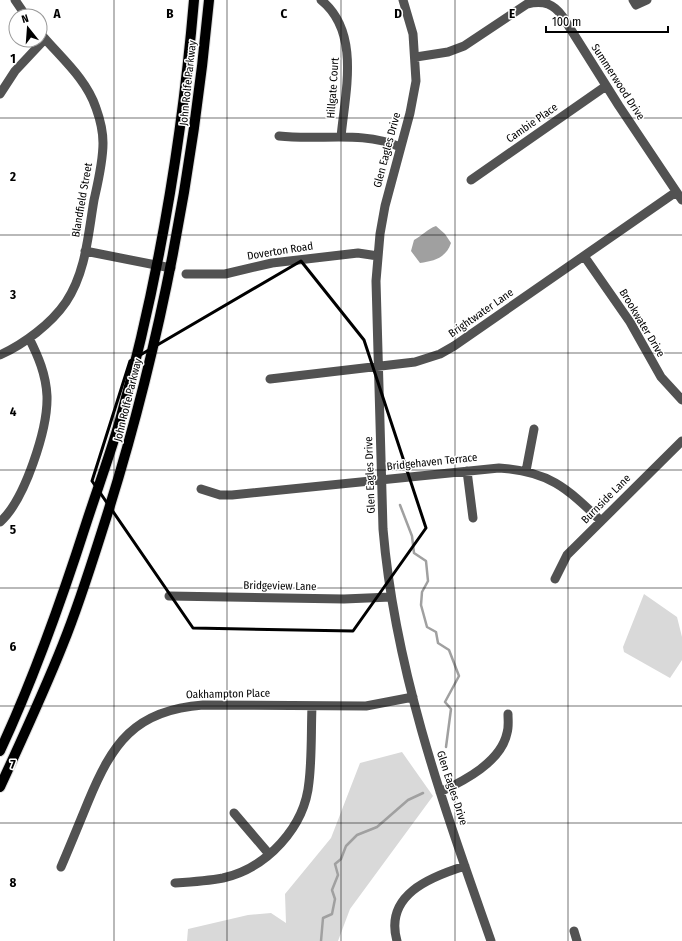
<svg xmlns="http://www.w3.org/2000/svg" width="682" height="941" viewBox="0 0 682 941" font-family="'Fira Sans Condensed',sans-serif">
	<style>
		.green { fill: #d9d9d9 }
		.water { fill: #a0a0a0 }
		.lines { fill: none; stroke-linecap: round; stroke-linejoin: round }
		.stream { stroke: #a0a0a0; stroke-width: 2.5 }
		.major-casing { stroke: #dbdbdb; stroke-width: 12 }
		.minor { stroke: #525252; stroke-width: 9 }
		.major { stroke: #000; stroke-width: 10 }
		.marked { fill: none; stroke: #000; stroke-width: 3; stroke-linejoin: round }
		.grid { fill: none; stroke: #000; stroke-width: 1; stroke-opacity: 0.55 }
		.labels { text-anchor: middle; dominant-baseline: central; stroke-width: 3; stroke-linejoin: round; paint-order: stroke }
		.street-label { font-size: 11px; fill: #000; stroke: #fff }
		.grid-label { font-size: 13px; text-anchor: middle; font-weight: bold; fill: #000; stroke: #fff; stroke-width: 3; stroke-linejoin: round; paint-order: stroke }
	</style>
	<rect width="100%" height="100%" fill="#fff"/>
	<!-- green -->
	<path class="green" d="M644,594l33,23 5,20v23l-12,18 -46,-26 -1,-5z
		M402,752l31,44 -83,113 -12,32h-151l1,-12 60,-14 23,-2 15,10 -1,-29 46,-56 29,-75z"/>
	<!-- water -->
	<path class="water" d="M436,226l9,8 6,9c-5,15 -17,18 -31,20l-9,-12 3,-11c8,-4 13,-11 22,-14z"/>
	<g class="lines">
		<!-- stream -->
		<path class="stream" d="M400,505l12,31 2,17 12,8 2,20 -6,11 -1,13 6,22 9,5 2,11 11,7 10,26 -14,26 6,7 -5,38
			M321,941l2,-23 9,-4 3,-15 -3,-9 6,-15 -3,-11 6,-5 5,-13 11,-11 20,-8 31,-27 15,-7"/>
		<!-- major casing -->
		<g class="major-casing">
			<path id="major" d="M0,751c34,-73 61,-149 86,-227 11,-34 24,-69 34,-104 38,-137 62,-278 74,-420
				M0,787c22,-48 44,-95 63,-143 15,-37 27,-75 39,-113 56,-174 90,-349 107,-531"/>
		</g>
		<!-- minor -->
		<path class="minor" d="M15,0l11,16
			M321,0c40,32 24,93 20,137
			M403,0l10,34 3,47 -6,32 -25,93 -5,28 -4,47 7,248c12,143 61,278 108,412
			M633,0l3,5 11,-5
			M416,57l32,-5 16,-6 63,-42c17,-4 27,0 36,13l56,89 63,94
			M0,94l15,-23 30,-32
			M279,136c41,5 83,-6 121,11
			M471,180l135,-94
			M85,251l86,17
			M584,256l46,66 31,55 21,23
			M186,274h39l47,-11 86,-10 20,3
			M0,355c24,-11 51,-31 66,-53 20,-30 22,-67 28,-102 4,-18 9,-38 9,-57 0,-12 -3,-24 -7,-35 -10,-30 -36,-51 -56,-75
			M270,379l145,-17 25,-8 14,-8 222,-154
			M467,471l6,47
			M526,471l8,-42
			M201,489l19,6h12l267,-27c49,3 67,19 102,53
			M0,522c25,-22 48,-94 47,-126 -1,-22 -9,-40 -18,-58
			M555,579l12,-24 115,-114
			M169,596l175,3 47,-2
			M440,792c24,-11 61,-30 67,-59 2,-6 1,-13 1,-19
			M234,813l35,41
			M61,867c9,-21 18,-43 27,-65 24,-58 46,-92 115,-97l163,1 47,-9
			M175,883c16,-1 32,-2 48,-5 44,-10 82,-51 86,-96 3,-25 2,-51 3,-76
			M574,931l3,10
			M397,941c-13,-46 33,-64 68,-75"/>
		<!-- major -->
		<use href="#major" class="major"/>
	</g>
	<!-- marked area -->
	<path class="marked" d="M301,261l63,79 62,188 -73,103 -160,-3 -101,-147 38,-120z"/>
	<!-- grid -->
	<path class="grid" d="M114,0v941M227,0v941M341,0v941M455,0v941M568,0v941M0,118h682M0,235h682M0,353h682M0,470h682M0,588h682M0,706h682M0,823h682"/>
	<g class="labels">
		<!-- street labels -->
		<g class="street-label">
			<text transform="translate(618 82) rotate(57)">Summerwood Drive</text>
			<text transform="translate(188 83) rotate(-84)">John Rolfe Parkway</text>
			<text transform="translate(333 88) rotate(-86)">Hillgate Court</text>
			<text transform="translate(532 123) rotate(-35)">Cambie Place</text>
			<text transform="translate(387 150) rotate(-75)">Glen Eagles Drive</text>
			<text transform="translate(82 200) rotate(-80)">Blandfield Street</text>
			<text transform="translate(280 251) rotate(-9)">Doverton Road</text>
			<text transform="translate(481 313) rotate(-35)">Brightwater Lane</text>
			<text transform="translate(642 323) rotate(59)">Brookwater Drive</text>
			<text transform="translate(128 400) rotate(-76)">John Rolfe Parkway</text>
			<text transform="translate(432 462) rotate(-6)">Bridgehaven Terrace</text>
			<text transform="translate(370 475) rotate(-92)">Glen Eagles Drive</text>
			<text transform="translate(606 499) rotate(-45)">Burnside Lane</text>
			<text transform="translate(280 586) rotate(1)">Bridgeview Lane</text>
			<text transform="translate(228 694) rotate(-1)">Oakhampton Place</text>
			<text transform="translate(452 788) rotate(72)">Glen Eagles Drive</text>
		</g>
	</g>
	<g class="grid-label">
		<text x="57" y="18">A</text>
		<text x="170" y="18">B</text>
		<text x="284" y="18">C</text>
		<text x="398" y="18">D</text>
		<text x="512" y="18">E</text>
		<text x="13" y="63">1</text>
		<text x="13" y="181">2</text>
		<text x="13" y="299">3</text>
		<text x="13" y="416">4</text>
		<text x="13" y="534">5</text>
		<text x="13" y="651">6</text>
		<text x="13" y="769">7</text>
		<text x="13" y="887">8</text>
	</g>
	<!-- north arrow -->
	<g transform="translate(28 28) rotate(343)"><circle r="19" fill="#ffffff" stroke="#999999"/>
	<path d="M0-3L7 15L0 10L-7 15Z" fill="#000000"/>
	<text y="-6" font-size="11" font-weight="bold" text-anchor="middle" fill="#000000">N</text>
	</g>
	<!-- scale -->
	<path d="M546 26v6h122v-6" fill="none" stroke="#000000" stroke-width="2"/>
	<text x="552" y="26" font-size="12" fill="#000000" stroke="#ffffff" stroke-width="3" paint-order="stroke">100 m</text>
</svg>
